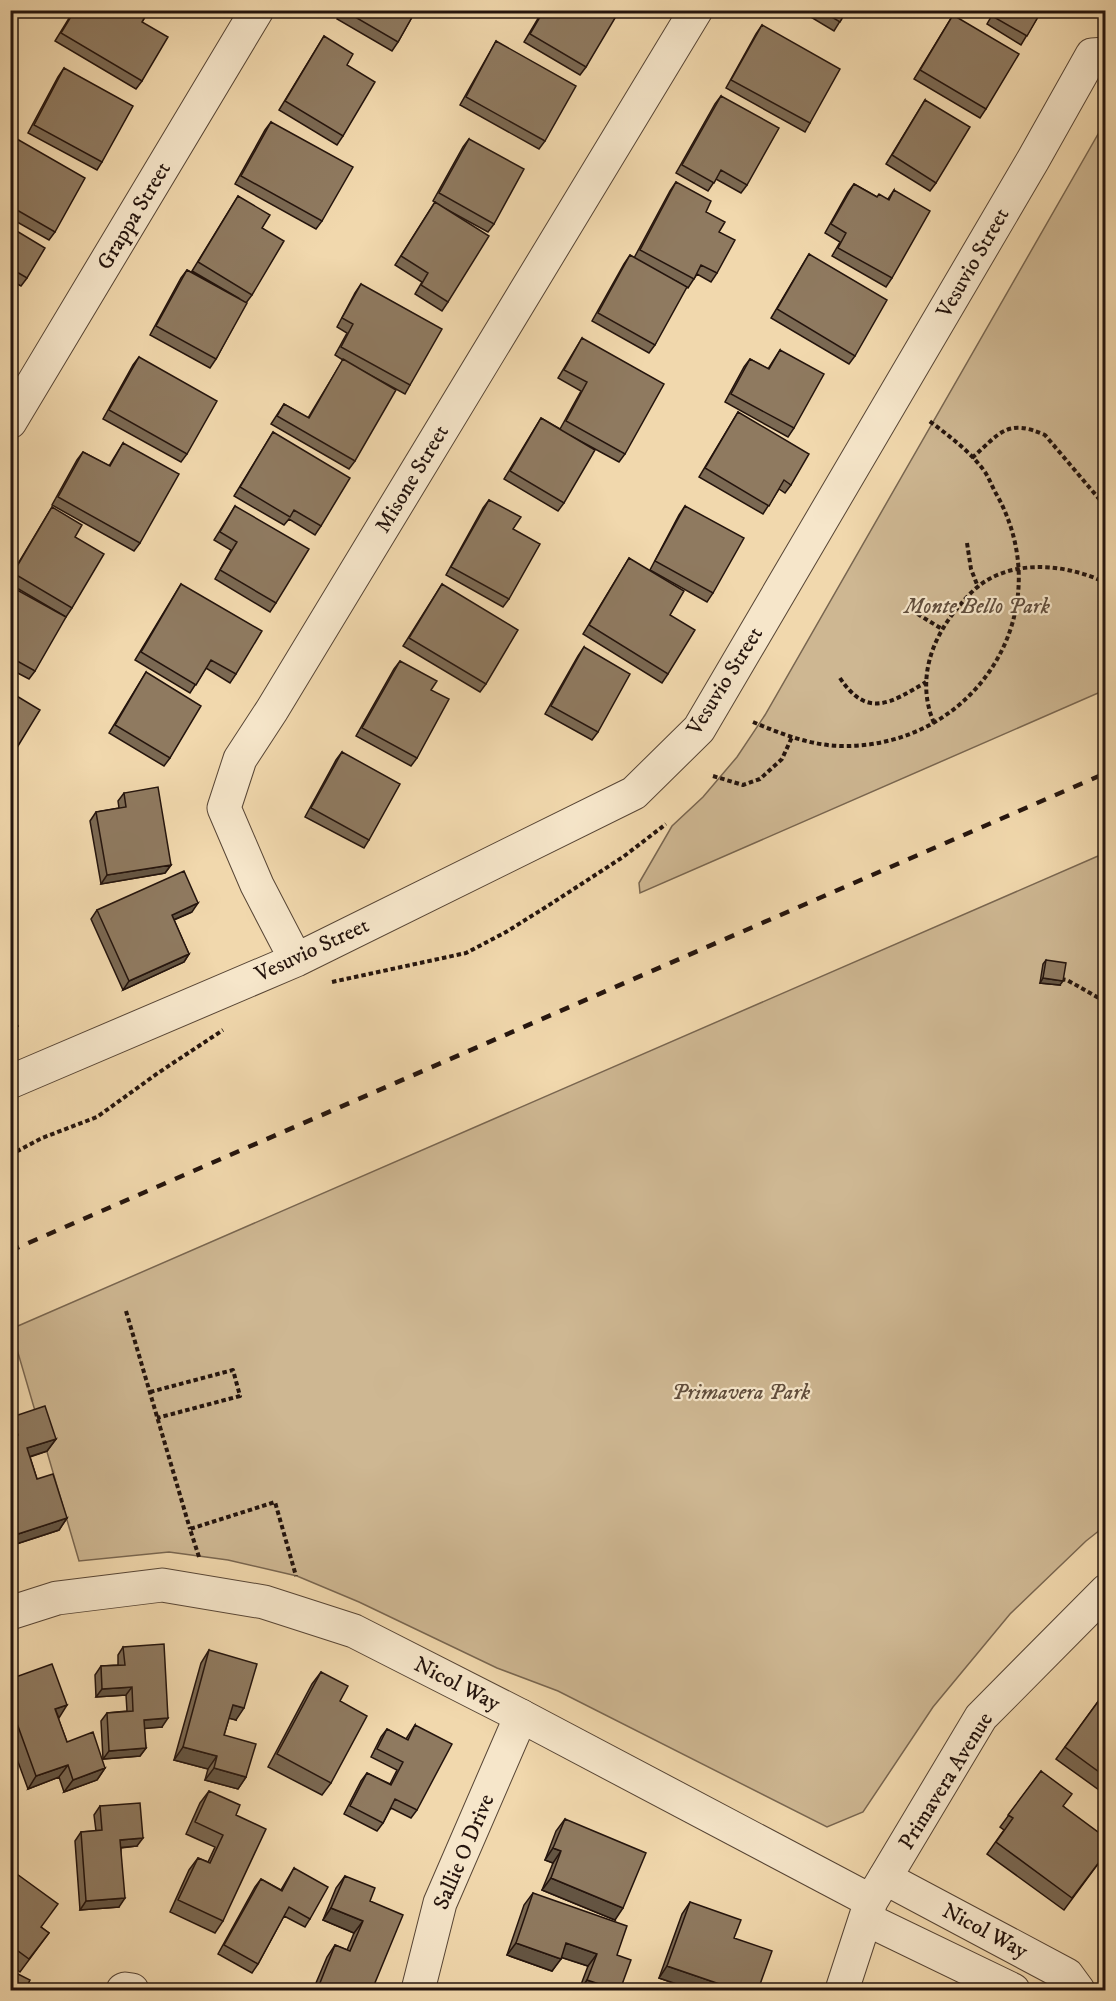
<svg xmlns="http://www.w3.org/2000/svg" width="1116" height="2001" viewBox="0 0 1116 2001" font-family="'IM FELL DW Pica',serif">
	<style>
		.green { fill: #ceb792; stroke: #796650; stroke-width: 1.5 }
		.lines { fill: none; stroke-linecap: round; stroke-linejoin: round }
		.minor-casing { stroke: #574535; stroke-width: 35 }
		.tertiary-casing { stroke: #574535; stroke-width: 35 }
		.path { stroke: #24140d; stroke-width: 4; stroke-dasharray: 4.5 3; stroke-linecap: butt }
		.minor { stroke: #f6e6ca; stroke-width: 33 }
		.tertiary { stroke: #f6e6ca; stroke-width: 33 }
		.rail { stroke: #24140d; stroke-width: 4.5; stroke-dasharray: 10 10; stroke-linecap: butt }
		.wall { fill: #7b6953; stroke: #24140d; stroke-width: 1.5 }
		.shaded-wall { fill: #645543; stroke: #24140d; stroke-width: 1.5 }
		.building { fill: #8f7a60; stroke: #24140d; stroke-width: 1.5 }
		.labels { text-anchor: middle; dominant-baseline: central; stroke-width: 4.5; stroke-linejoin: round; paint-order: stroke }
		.street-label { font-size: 22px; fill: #24140d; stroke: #f6e6ca }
		.park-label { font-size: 22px; font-style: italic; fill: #604d3c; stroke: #f6e6ca }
	</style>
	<rect width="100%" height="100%" fill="#f1d8ad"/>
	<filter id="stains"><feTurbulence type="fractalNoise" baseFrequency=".00333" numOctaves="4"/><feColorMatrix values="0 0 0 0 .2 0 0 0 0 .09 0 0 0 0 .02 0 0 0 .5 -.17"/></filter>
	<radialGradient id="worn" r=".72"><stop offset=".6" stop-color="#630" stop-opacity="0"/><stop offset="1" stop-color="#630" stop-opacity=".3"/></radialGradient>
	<!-- green -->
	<path class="green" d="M1105,122v568l-465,203 -1,-10 33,-57 31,-29 34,-40 28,-42z
		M1105,853v673l-19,15 -76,73 -77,93 -70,105 -36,15 -269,-136 -61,-23 -138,-66 -62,-26 -69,-16 -59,-8 -90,9 -68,-232z"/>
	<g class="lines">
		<!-- minor casing -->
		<g class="minor-casing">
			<path id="minor" d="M10,422l247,-412
				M296,960l-39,-75 -33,-77 16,-49 32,-49 424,-700
				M10,1082l286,-122 338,-167 65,-64 334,-569 59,-105 14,-1
				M885,1878l182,97 11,15
				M866,1919l147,71
				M123,1990l2,-1 7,1
				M418,1990l22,-87 81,-187"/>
		</g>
		<!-- tertiary casing -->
		<g class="tertiary-casing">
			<path id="tertiary" d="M10,1613l47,-15 105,-13 102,17 90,29 167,85 350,185
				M842,1990l29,-89 110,-184 125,-126"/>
		</g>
		<!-- path -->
		<path class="path" d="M972,458c28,-25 35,-40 73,-23l61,72
			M967,543l4,26 7,18
			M911,610l31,19
			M840,678c27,41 51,25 86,4
			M753,722c28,12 57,23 87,24 133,3 221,-131 158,-249 -5,-8 -8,-17 -13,-25 -15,-21 -36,-36 -57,-52
			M934,723c-18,-42 -3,-85 26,-118 8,-10 19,-21 31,-27 34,-18 81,-12 115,5
			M713,776l30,9 17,-6 22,-20 10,-22
			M1061,979l6,1 39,22
			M332,982l134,-29 40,-21 40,-25 77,-50 43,-33
			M10,1155l32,-17 55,-21 61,-44 65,-43
			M126,1311l64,218
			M150,1392l83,-22 7,26 -83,22
			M199,1557l-9,-28 85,-27 21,74"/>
		<!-- minor -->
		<use href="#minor" class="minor"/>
		<!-- tertiary -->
		<use href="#tertiary" class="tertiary"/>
		<!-- rail -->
		<path class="rail" d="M10,1251l1096,-478"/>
	</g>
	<!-- wall -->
	<path class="wall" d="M74,10h75l-7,12v59l-6,8 -81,-48z
		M342,10h74l-18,32 -6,9 -55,-32z
		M543,10h70l-27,57 -6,8 -56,-33z
		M799,10h48l-13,21z
		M995,10h47l-21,35 -34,-21z
		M953,15l33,94 -6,9 -66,-39z
		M762,25l48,98 -5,9 -79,-44 30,-54z
		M324,36l23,29 -4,71 -6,9 -58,-35z
		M496,41l49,100 -6,8 -79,-44 31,-55z
		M64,68l38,94 -5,8 -69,-37 30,-56z
		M721,96l26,89 -6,8 -25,-14 -8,12 -32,-18 39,-69z
		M925,100l11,83 -6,8 -44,-27z
		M271,122l51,99 -6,8 -81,-45 30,-54z
		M10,135l45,97 -6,8 -39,-22z
		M469,139l25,85 -6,8 -42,-23 2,93 -6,9 -27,-17 7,-12 -27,-17 40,-63 -2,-1 30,-54z
		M676,182l43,50 -2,41 -6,9 -14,-8 -9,14 -12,-7 -21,64 -6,8 -57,-32 32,-57 6,-9 4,3 36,-67z
		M854,184l23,13 11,2 6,-9 -2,88 -6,9 -54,-31 8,-14 -15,-9 23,-41z
		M238,196l24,32 -10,67 -6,8 -30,56 -6,9 -60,-33 31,-57 6,-8 53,29 -48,-28z
		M10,227l17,51 -6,8 -11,-6z
		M809,254l46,102 -6,8 -78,-46z
		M361,284l49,101 -5,9 -44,-24 -6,91 -6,8 -78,-45 13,-20 24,14 35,-58 -8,-5 12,-22 -10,-6 18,-34z
		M582,338l43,116 -6,8 -48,-26 -7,67 -6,8 -54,-32 37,-61 19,11 21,-38 -23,-13z
		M780,350l14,78 -6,9 -63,-35 19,-35 6,-8 18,10z
		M139,357l48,97 -6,8 -78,-43 30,-54z
		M738,412l53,73 -6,8 -6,-4 -16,25 -64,-37z
		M273,432l48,94 -6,9 -26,-16 -5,6 -50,-29z
		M123,443l17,100 -6,8 -82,-46 25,-45 6,-8 26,14z
		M489,500l24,29 -4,70 -6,8 -57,-32 37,-67z
		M235,506l41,97 -6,9 -55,-33 16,-29 -17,-10z
		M685,506l28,87 -6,9 -57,-32 29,-55z
		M52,507l23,30 -3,71 -6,9 -56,-33v-7z
		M629,558l41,57 -2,59 -6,9 -79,-49z
		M181,584l55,90 -6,9 -24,-15 -16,25 -55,-33z
		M442,584l44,100 -6,8 -77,-46z
		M10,586l25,85 -6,8 -19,-10z
		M584,647l14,85 -6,8 -47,-26 33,-58z
		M400,661l31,29 -14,68 -6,8 -55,-30 38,-67z
		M146,672l24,86 -6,8 -55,-33z
		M342,752l27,88 -5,8 -59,-31 31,-57z
		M124,793l47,72 -6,8 -64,11 -11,-63 6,-9 23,-4 -1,-7z
		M97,910l95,2 -18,8 15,34 -5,8 -61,28 -32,-71z
		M1046,960l14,25 -20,-2 3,-19z
		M12,1417l44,22 -9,12 -17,6 7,22 30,39 -8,12 -49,16v-127z
		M123,1647l39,80 -18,1 2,20 -6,8 -37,3 -2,-38 6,-8 20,-2 -1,-16 -30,2 -1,-22 6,-9 17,-1v-10z
		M209,1650l27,70 -7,-2 -5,17 22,42 -8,12 -33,-9 3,-11 -34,-9 27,-97z
		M321,1672l19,29 -9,82 -9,12 -54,-28 44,-83z
		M10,1679l48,39 9,24 38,26 -8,12 -33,12 -5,-15 -31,12 -18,-49z
		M1105,1692h1v103l-50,-36z
		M415,1725l2,85 -6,8 -20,-10 -8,15 -6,8 -33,-17 17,-33 6,-8 23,11 7,-14 -26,-13 10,-20 6,-8 19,10z
		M1041,1771l22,35 43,47 -42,57 -77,-56 17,-24 -4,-3z
		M209,1791l27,24 -13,106 -8,12 -45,-21 19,-42 9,-12 10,4 7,-15 -29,-13 14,-31z
		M100,1806l37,40 -16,2 -2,59 -39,3 -5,-69 6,-9 15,-1 -2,-16z
		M565,1819l50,101 -73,-30 11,-27 -8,-3 11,-29z
		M294,1868l16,51 -5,8 -21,-11 -26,48 -6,9 -34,-19 37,-67 6,-8 20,11z
		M10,1869l31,58 8,6 -29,39 -10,-8z
		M345,1876l25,25 2,89h-59l14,-33 8,-12 12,5 7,-17 -31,-13 13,-32z
		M533,1893l84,62 3,35h-41l9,-24 -27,-9 -9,14 -45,-16 17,-50z
		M690,1902l44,36 24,52h-64l-35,-12 23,-64z"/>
	<!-- shaded-wall -->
	<path class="shaded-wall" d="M171,865l-6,8 -64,11 6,-9z
		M198,903l-6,9 -26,11 6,-8z
		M189,954l-5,8 -61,28 6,-9z
		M1043,978l20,3 -3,4 -20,-2z
		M18,1026l-6,8 -2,1v-5z
		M56,1439l-9,12 -28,9 8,-12z
		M67,1518l-8,12 -49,16 8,-12z
		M132,1687l-6,8 -30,2 6,-8z
		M67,1705l-8,13 -4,-9z
		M233,1705l11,3 -8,12 -12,-3z
		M168,1718l-6,9 -24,2 6,-9z
		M183,1747l34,9 -9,13 -34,-9z
		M146,1748l-6,8 -37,3 6,-8z
		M68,1765l-9,12 -31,12 8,-13z
		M105,1768l-8,12 -33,12 9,-12z
		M214,1768l32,9 -8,12 -33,-9z
		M143,1838l-6,8 -22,2 5,-8z
		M553,1848l8,3 -8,12 -8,-3z
		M551,1878l72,30 -8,12 -73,-30z
		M125,1898l-6,9 -39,3 6,-9z
		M331,1908l32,13 -9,12 -31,-13z
		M516,1943l45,16 -9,12 -45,-16z
		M566,1943l31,11 -9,12 -31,-10z
		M667,1966l70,24h-43l-35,-12z
		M587,1980l30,10h-37z"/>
	<!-- building -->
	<path class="building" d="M75,10h74l-7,12 26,15 -26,44 -81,-48z
		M343,10h73l-18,32z
		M544,10h69l5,3 -32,54 -56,-33z
		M820,10h27l-7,12z
		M996,10h46l-15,26 -35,-20z
		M953,15l66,39 -33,55 -66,-39z
		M762,25l78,44 -30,54 -79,-43z
		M324,36l29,18 -6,11 28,17 -32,54 -58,-35z
		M496,41l80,45 -31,55 -79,-44z
		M64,68l69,38 -31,56 -68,-37z
		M721,96l58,32 -32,57 -26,-15 -7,13 -32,-18z
		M925,100l45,27 -34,56 -44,-28z
		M271,122l82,45 -31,54 -81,-45z
		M10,135l75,43 -30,54 -45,-26z
		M469,139l55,30 -30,55 -55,-31z
		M676,182l35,19 -5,11 19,10 -6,10 16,8 -18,33 -16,-8 -7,14 -54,-29z
		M854,184l23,13 2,-3 10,6 5,-10 36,21 -38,67 -54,-30 8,-15 -15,-9z
		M238,196l32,19 -8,13 22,13 -32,54 -54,-33z
		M435,202l54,34 -41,66 -27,-17 7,-12 -27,-17z
		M10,227l35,21 -18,30 -17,-10z
		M809,254l78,46 -32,56 -78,-47z
		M630,255l57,32 -32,58 -57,-32z
		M187,270l60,33 -31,56 -60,-33z
		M361,284l81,45 -32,56 -69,-38 12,-23 -11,-6z
		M582,338l82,46 -39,70 -59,-33 21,-39 -23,-12z
		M780,350l44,24 -30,54 -63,-34 19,-35 19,10z
		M139,357l78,44 -30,53 -78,-44z
		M343,359l53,31 -41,71 -78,-45 7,-12 25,14z
		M738,412l71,42 -18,31 -7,-5 -15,26 -64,-38z
		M541,418l54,32 -31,53 -54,-32z
		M273,432l77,46 -29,48 -27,-16 -4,7 -50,-30z
		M123,443l56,31 -39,69 -82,-46 25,-45 27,14z
		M489,500l32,17 -8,12 27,15 -31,55 -58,-32z
		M235,506l74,43 -33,54 -56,-33 17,-28 -17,-10z
		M685,506l59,32 -31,55 -58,-32z
		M52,507l30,18 -7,12 29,17 -32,54 -59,-35z
		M629,558l55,33 -14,24 25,15 -27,44 -79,-49z
		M181,584l81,47 -26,43 -25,-14 -15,25 -55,-33z
		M442,584l76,46 -32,54 -77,-46z
		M10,586l56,31 -31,54 -25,-14z
		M584,647l46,27 -32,58 -47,-26z
		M400,661l37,20 -6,9 18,9 -32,59 -55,-30z
		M146,672l55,34 -31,52 -55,-33z
		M10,692l30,18 -30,49z
		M342,752l58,32 -31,56 -58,-32z
		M158,787l13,78 -64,10 -11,-63 30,-5 -2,-14z
		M184,871l14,32 -26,12 17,39 -60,27 -32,-71z
		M1046,960l20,3 -3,18 -20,-3z
		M10,1013l8,13 -8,4z
		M45,1406l11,33 -29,9 10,31 16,-5 14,44 -49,16 -8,-24v-72l8,-3 -6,-18z
		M164,1644l4,74 -24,2 2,28 -37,3 -2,-38 26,-2 -1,-24 -30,2 -1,-23 24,-1 -2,-18z
		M209,1650l48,14 -13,44 -11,-3 -9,30 32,9 -10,33 -32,-9 3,-12 -34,-9z
		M52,1664l15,41 -12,4 12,33 26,-10 12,36 -32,12 -5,-15 -32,11 -26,-72v-25z
		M321,1672l27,14 -8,15 27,15 -36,67 -54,-29z
		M1105,1692h1v85l-41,-30z
		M415,1725l37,19 -35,66 -22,-11 -12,24 -33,-17 17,-33 24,12 12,-23 -26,-13 10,-20 21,11z
		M10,1763l5,6 -5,3z
		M1041,1771l31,23 -9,12 43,32v15l-34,45 -76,-56 17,-24 -5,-3z
		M209,1791l31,14 -4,10 30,14 -43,92 -45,-21 20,-42 12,5 13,-28 -28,-13z
		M140,1803l3,35 -23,2 5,58 -39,3 -5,-69 21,-2 -2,-24z
		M565,1819l81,34 -23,55 -72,-30 10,-27 -8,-3z
		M294,1868l34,19 -18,32 -21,-12 -31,57 -34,-19 37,-66 21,12z
		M10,1869l48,35 -17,23 8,6 -20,26 -19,-14z
		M345,1876l30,12 -5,13 33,14 -31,75h-47l-7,-2 17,-43 15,6 13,-30 -32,-13z
		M533,1893l94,33 -10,29 14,5 -11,30h-3l-30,-10 10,-26 -31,-11 -5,16 -45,-16z
		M690,1902l51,18 -7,18 38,13 -14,39h-21l-70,-24z
		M10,1970l20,10 -5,10h-15z"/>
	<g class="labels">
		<!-- street labels -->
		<g class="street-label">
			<text transform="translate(134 216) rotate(-59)">Grappa Street</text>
			<text transform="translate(973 263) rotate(-60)">Vesuvio Street</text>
			<text transform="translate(412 479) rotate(-59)">Misone Street</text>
			<text transform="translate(725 681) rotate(-58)">Vesuvio Street</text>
			<text transform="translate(312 950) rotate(-25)">Vesuvio Street</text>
			<text transform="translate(457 1684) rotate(27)">Nicol Way</text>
			<text transform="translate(946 1781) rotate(-58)">Primavera Avenue</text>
			<text transform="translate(464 1852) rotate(-67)">Sallie O Drive</text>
			<text transform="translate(985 1931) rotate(28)">Nicol Way</text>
		</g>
		<!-- park labels -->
		<g class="park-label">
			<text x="977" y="606">Monte Bello Park</text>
			<text x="741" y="1392">Primavera Park</text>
		</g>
	</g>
	<!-- margin -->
	<rect width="1116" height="2001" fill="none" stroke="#f1d8ad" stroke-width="36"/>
	<rect x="12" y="12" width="1092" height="1977" fill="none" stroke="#24140d" stroke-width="3"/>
	<rect x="18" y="18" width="1080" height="1965" fill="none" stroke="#24140d" stroke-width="1.5"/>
	<rect width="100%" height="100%" filter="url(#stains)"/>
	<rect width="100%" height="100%" fill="url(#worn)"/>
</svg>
